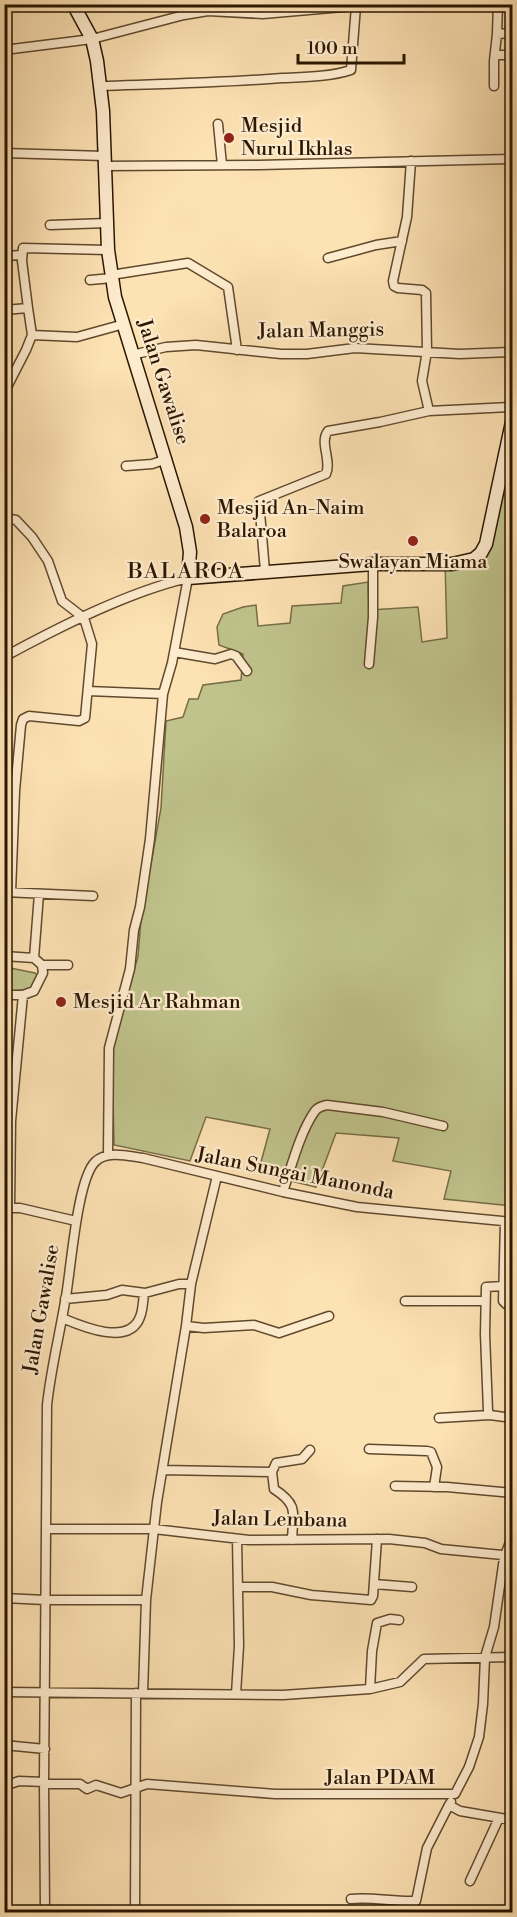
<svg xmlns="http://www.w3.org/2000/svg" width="517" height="1917" viewBox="0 0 517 1917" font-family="'Libre Bodoni',serif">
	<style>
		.green { fill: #c0c38c; stroke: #766c46; stroke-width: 1.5 }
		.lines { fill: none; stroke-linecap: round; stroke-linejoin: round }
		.street-casing { stroke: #60492d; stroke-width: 11 }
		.secondary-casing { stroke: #2b1600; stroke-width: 15 }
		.street { stroke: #feecce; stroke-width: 8 }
		.secondary { stroke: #feecce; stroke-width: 12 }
		.poi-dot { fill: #8f2418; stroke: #feecce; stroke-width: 2 }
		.labels { text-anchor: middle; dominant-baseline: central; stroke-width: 4.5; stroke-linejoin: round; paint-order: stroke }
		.poi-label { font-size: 20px; fill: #2b1600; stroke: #feecce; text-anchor: start }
		.street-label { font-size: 20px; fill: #2b1600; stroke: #feecce }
		.quarter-label { font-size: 22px; letter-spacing: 1.5px; fill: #2b1600; stroke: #feecce }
	</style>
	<rect width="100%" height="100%" fill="#fde2b4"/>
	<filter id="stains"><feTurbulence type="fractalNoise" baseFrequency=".00333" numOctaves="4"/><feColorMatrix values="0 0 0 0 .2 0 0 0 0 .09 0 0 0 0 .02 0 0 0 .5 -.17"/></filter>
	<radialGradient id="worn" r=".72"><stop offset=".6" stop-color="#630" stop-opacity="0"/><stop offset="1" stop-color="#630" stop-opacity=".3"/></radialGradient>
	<!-- green -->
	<path class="green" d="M506,457h6v749l-68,-7 7,-28 -58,-10 6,-23 -63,-5 -20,54 -58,-14 12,-44 -64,-12 -16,44 -76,-16 -2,-94 26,-95 3,-37 20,-111 5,-87 17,-4 6,-18h9l5,-14 38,-5 2,-26 -24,-9 -2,-18 6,-13 20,-7 13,-2 2,21 32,-3 2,-17 49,-3 2,-17 25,-4 1,28 49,-3 4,35 25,-4 -2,-77 26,-7 22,-21z
		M5,967l30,6 3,3 -9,14 -24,1z"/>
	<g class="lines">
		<!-- street casing -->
		<g class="street-casing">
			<path id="street" d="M498,4l-1,30 15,-1
				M4,50l88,-11 92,-24 24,-4 55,3 114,-10
				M495,55h17
				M101,86c60,-2 120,-3 181,-8 23,-1 47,-1 69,-8l5,-64
				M494,86v-25l3,-27
				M218,124l4,41
				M4,153l100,3
				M411,161l-4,56 -14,64 1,5 4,2 24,2 4,3 1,58 -5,30 7,30
				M104,166l155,-1 253,-6
				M50,225l57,-2
				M4,256l18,-1
				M328,258l48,-13 26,-4
				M111,275l77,-12 40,24 9,63
				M90,280l22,-2
				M4,310l24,-2 -6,-47 1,-13 85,2
				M32,335l45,2 47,-13
				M132,355l34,-8 30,-2 85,9h26l48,-6 105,6 52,-2
				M4,393l22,-43 6,-15 -4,-27
				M126,466l26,-2 15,-5
				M4,518l12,2 16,17 16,24 14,40 22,17 8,26 -7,74 -6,3 -50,-5 -6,3 -2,6 -6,66
				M265,571l-6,-70 67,-27c6,-13 -7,-32 2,-43l52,-9 49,-11 83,-4
				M174,652l41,7 16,-5 5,2 11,15
				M4,657c55,-30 124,-65 184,-79l-16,85 -9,31 -13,145 -10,68 -6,23 -4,39 -21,79 -1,107
				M369,664l4,-47v-53
				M88,691l75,3
				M4,789l11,2 -4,101
				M4,892l89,4
				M4,956l30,2 8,7 1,8 -9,18 -11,4 -12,126 -1,87h10l56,13
				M34,958l5,-64
				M42,965h26
				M4,995h19
				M283,1192c8,-24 17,-60 32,-81 3,-4 7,-5 12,-6l56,7 60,14
				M505,1222l-2,79 3,3 6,-1
				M504,1286l-18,1 -1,47 3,77 2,4 22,3
				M65,1299l42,-4 15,-5 23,3 34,-9h12
				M405,1301h80
				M62,1318c19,8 67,29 78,-1 3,-7 3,-16 4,-24
				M186,1326l18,2 50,-3 25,8 50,-17
				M439,1418l51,-3
				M369,1449l58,2 4,1 6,15 -3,20
				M163,1470l109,2 2,17c25,16 19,24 18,51
				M272,1472l4,-9 26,-4 8,-9
				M395,1486l52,1 65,6
				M46,1529h108l95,11 140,-1 36,4 16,6 71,7
				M374,1584l38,3
				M238,1587h34l39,8 60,5 2,-4 4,-57
				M4,1598l41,2h101l11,-98 29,-176 5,-42 26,-108
				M370,1689l2,-38 5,-28 13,-4 9,1
				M4,1692l279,3 87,-6 30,-7 24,-23 88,-2
				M143,1693l3,-93
				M236,1694l3,-48 -2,-107
				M4,1745l41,4
				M44,1784h36l7,5 9,-4 25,8 26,-9 128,10h180l14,-27 10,-30 4,-33 2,-47 9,-30 10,-69 8,-21
				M4,1786l15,-5 25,1
				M451,1802l-2,3 11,6 52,9
				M470,1881l29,-63
				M351,1899c22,-2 43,3 65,2l11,-53 22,-43
				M45,1912l-1,-130 3,-377c4,-37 13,-72 19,-109 5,-27 11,-116 29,-134 12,-12 33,-6 48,-4l140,34 74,15 155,15
				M135,1912l1,-219"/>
		</g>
		<!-- secondary casing -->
		<g class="secondary-casing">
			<path id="secondary" d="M73,4l19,35 5,22 6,50 5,139 7,47 71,230 4,25 -2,26 185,-14h79l22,-5 7,-6 5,-9 26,-122"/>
		</g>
		<!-- street -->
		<use href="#street" class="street"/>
		<!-- secondary -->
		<use href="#secondary" class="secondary"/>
	</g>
	<!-- markers -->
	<g class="poi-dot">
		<circle cx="229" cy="138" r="6"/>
		<circle cx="205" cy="519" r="6"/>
		<circle cx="413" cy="541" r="6"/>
		<circle cx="61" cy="1002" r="6"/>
	</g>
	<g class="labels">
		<!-- poi labels -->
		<g class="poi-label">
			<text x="241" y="126">Mesjid<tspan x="241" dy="23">Nurul Ikhlas</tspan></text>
			<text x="217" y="508">Mesjid An-Naim<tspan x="217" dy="23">Balaroa</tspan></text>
			<text x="413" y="562" text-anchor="middle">Swalayan Miama</text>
			<text x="73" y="1002">Mesjid Ar Rahman</text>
		</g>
		<!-- street labels -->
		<g class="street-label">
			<text transform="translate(321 331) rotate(-1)">Jalan Manggis</text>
			<text transform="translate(163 382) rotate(72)">Jalan Gawalise</text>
			<text transform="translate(295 1174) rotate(11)">Jalan Sungai Manonda</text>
			<text transform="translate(42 1309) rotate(-80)">Jalan Gawalise</text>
			<text transform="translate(280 1520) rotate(1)">Jalan Lembana</text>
			<text x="380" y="1778">Jalan PDAM</text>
		</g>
		<!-- quarter labels -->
		<g class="quarter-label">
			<text x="186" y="571">BALAROA</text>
		</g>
	</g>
	<!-- margin -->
	<rect width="517" height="1917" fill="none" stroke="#fde2b4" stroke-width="24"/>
	<rect x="6" y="6" width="505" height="1905" fill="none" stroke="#2b1600" stroke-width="3"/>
	<rect x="12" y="12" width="493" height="1893" fill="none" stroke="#2b1600" stroke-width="1.5"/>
	<!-- scale -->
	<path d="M298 54v9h106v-9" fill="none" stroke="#2b1600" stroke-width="3"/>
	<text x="307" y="54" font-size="18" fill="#2b1600" stroke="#feecce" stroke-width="4.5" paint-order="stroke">100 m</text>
	<rect width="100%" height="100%" filter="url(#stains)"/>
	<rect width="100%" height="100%" fill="url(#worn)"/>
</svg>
